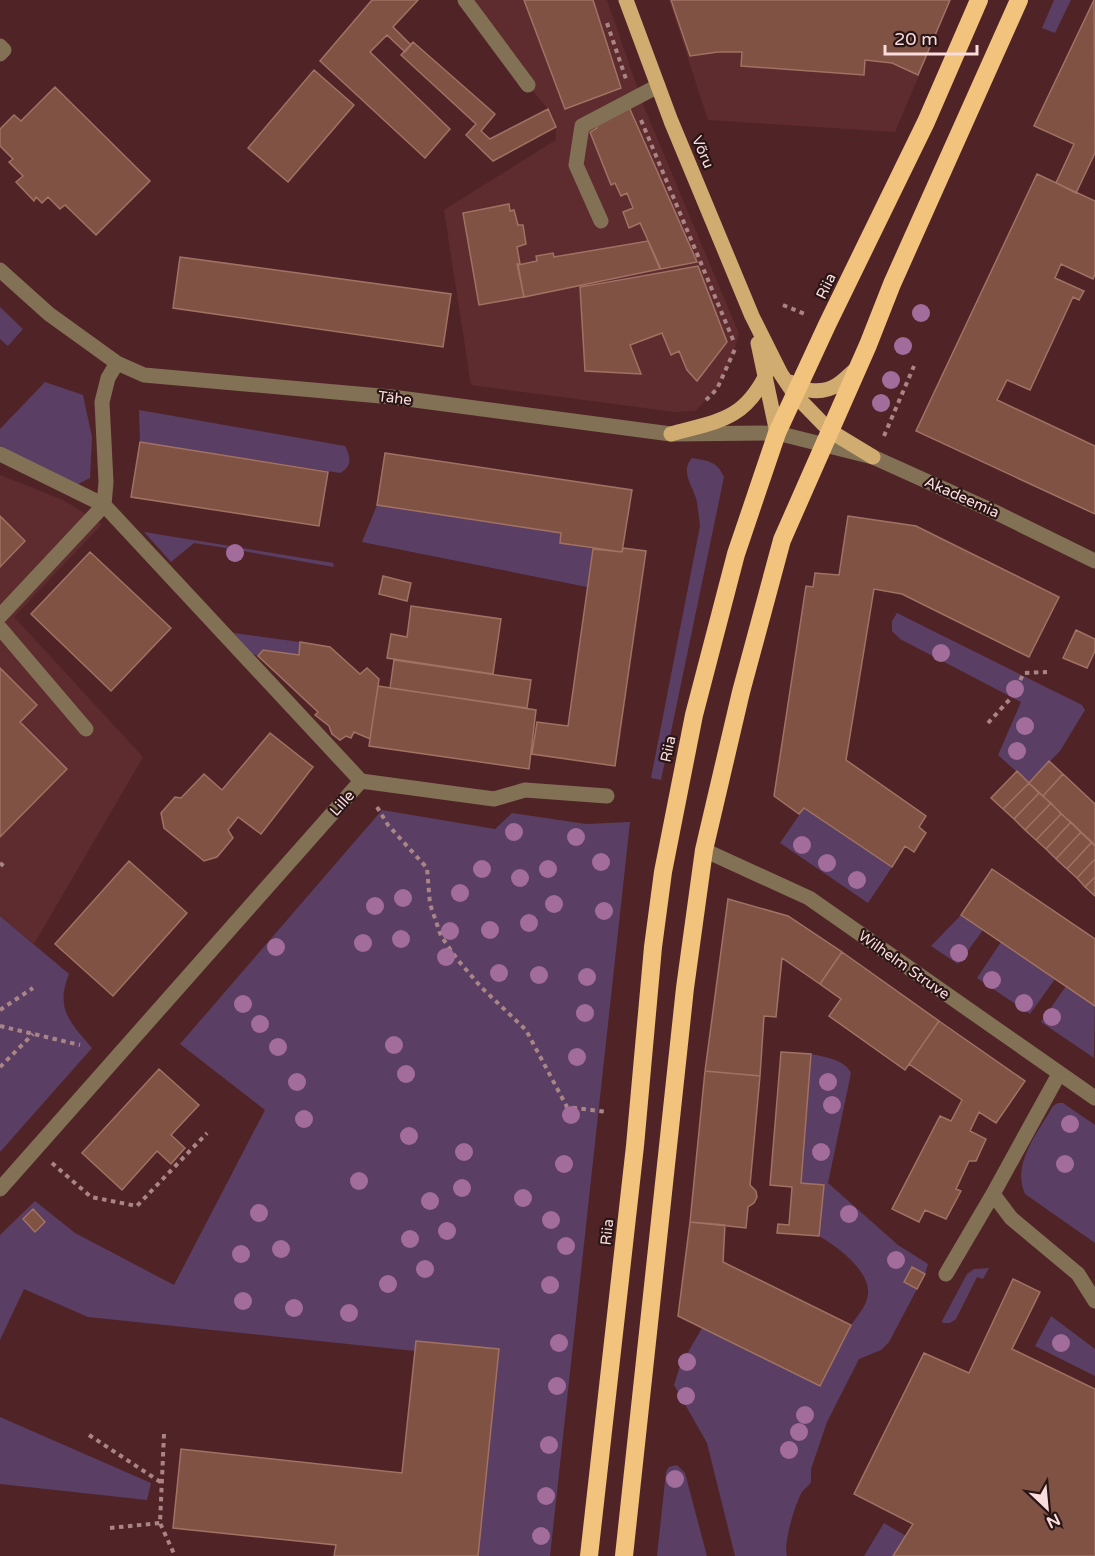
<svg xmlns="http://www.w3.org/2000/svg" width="1095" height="1556" viewBox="0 0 1095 1556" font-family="'Varela Round',sans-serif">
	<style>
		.built { fill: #5e2c2f }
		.green { fill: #5a3e63 }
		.building { fill: #7f5244; stroke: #a17263; stroke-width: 1.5 }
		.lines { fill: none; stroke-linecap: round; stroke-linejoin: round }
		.path { stroke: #aa8586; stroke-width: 4; stroke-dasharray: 4.5 4.5; stroke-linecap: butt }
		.minor { stroke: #837155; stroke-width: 15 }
		.major { stroke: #d1ac71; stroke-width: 15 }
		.highway { stroke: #f1c37c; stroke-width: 18 }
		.tree { fill: #a26c9b }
		.labels { text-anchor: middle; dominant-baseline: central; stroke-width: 4.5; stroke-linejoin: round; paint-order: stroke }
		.street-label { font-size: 15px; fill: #fadcdc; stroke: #291515 }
	</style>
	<rect width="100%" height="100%" fill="#502427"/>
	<!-- built -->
	<path class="built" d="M465,0h142l37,107 95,227 -8,26 -14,29 -22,22 -20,1 -204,-27 -27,-175 112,-70v-13l-8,-18 -20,-24z
		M669,0h282l-56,132 -187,-12z
		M0,475l63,25 39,24 -88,93 129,140 -109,187 -34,-28z"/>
	<!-- green -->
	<path class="green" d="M1054,0h17l-16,33 -13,-5z
		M0,307l23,22 -15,17 -8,-7z
		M45,382l38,13 9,42 -2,41 -14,7 -76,-39v-17z
		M139,410l206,36c6,11 7,21 -5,27l-200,-31z
		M692,458c16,3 25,3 32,19l-63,303 -10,-2 49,-252c-1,-8 -2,-16 -3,-24 -3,-15 -18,-30 -5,-44z
		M377,505l184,28v10l32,6 -6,38 -225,-45z
		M144,532l189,31 1,4 -91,-16 -5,6 -8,-1 -4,-8 -32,-5 -23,19z
		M897,613l185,92 3,5 -25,41 -31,32 -31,-28 23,-53 -121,-63 -8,-8v-10z
		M234,633l66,9 -1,13 -36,-5 -5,6 -8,-3z
		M804,808l88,59 -24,36 -88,-60z
		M382,810l113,19 17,-16 74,11 44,-2 -80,734h-72l21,-207 -82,-8 -2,10 -327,-34 -64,-28 -24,51v-105l35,-34 40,32 99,52 91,-175 -85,-66z
		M971,910l124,83 -1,65 -53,-36 25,-36 -11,-7 -25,35 -53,-36 24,-36 -18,-12 -25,34 -27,-18 30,-31z
		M0,916l69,58c-14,35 1,48 23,74l-92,104z
		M811,1054c14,3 33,5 40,19l-23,110 70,62 30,19 -3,10 -14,-7 -7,15 13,7 -28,53 -8,8 -22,9 -32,63 -16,47v13c-2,4 -6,6 -9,10 -7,12 -19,52 -15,64h-52l-28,-113 -33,-58 6,-19 22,-38 118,58c10,-20 19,-40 30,-59 5,-9 14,-17 17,-28 8,-25 -29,-52 -48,-63l4,-51 -22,-2z
		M1058,1103h5l32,22v118l-70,-49c-14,-30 14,-63 28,-88z
		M989,1268l-6,11 -6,-2 -21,42 -6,4h-7l-1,-2 25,-47 7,-5z
		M1051,1316l44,33v27l-60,-30z
		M0,1417l151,66 -4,17 -147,-16z
		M677,1465l8,8 22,83h-50l9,-84 3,-5z
		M884,1523l22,13 -13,20h-29z"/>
	<!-- building -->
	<path class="building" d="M372,0h46l-25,27 18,18 -6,7 -18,-17 -17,17 80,77 -25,29 -105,-97z
		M524,0h69l28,88 -56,21z
		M671,0h279l-32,75 -26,-12 -27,-3 -1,15 -123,-9 1,-14h-24l-28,4z
		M1094,0l1,153 -19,40 -20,-10 18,-39 -40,-18z
		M413,42l82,72 -14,17 9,8 58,-30 8,18 -63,34 -27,-26 10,-11 -75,-69z
		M314,70l40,35 -66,77 -40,-34z
		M55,87l95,94 -54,54 -31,-30 -5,4 -12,-12 -6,6 -6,-6 -2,4 -18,-19 7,-6 -14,-14 4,-3 -13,-13v-17l14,-14 7,6z
		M629,107l68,155 -36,7 -21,-46 -11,5 -6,-16 10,-4 -6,-15 -6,3 -6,-13 -4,2 -21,-53 7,-4 -2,-5z
		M1037,174l58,27v73l-2,5 -32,-15 -6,14 29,13 -5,9 -6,-3 -43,93 -23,-10 -10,20 98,46v68l-179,-83z
		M509,204l1,7 4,-1 4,15h5l3,19 -9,3 3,17h-3l7,33 -45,8 -16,-92z
		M648,241l12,28 -136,28 -6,-32 19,-4 -1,-5 17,-3 1,4z
		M180,257l271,37 -8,53 -270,-39z
		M698,266l29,76 -30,39 -10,-11 -8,-19 -8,4 -9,-22 -32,12 11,29 -56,-3 -5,-84z
		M140,442l188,30 -9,54 -188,-29z
		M385,453l247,37 -10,62 -62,-9 1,-10 -184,-28z
		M0,516l25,25 -25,26z
		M848,516l68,10 143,71 -30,60 -127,-63 -28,-5 -28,171 80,56 -7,11 7,6 -12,19 -9,-6 -13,21 -88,-59 -5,6 -25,-18 32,-210 7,1 2,-14 24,2z
		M623,548l23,3 -31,215 -83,-12 5,-32 31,4 25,-177 29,3z
		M90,552l81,76 -60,63 -80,-77z
		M383,576l28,7 -4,18 -28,-7z
		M411,606l90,13 -8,55 -106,-16 4,-24 16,3z
		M1076,630l19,9v12l-8,17 -24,-10z
		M300,642l30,5 30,27 7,-6 12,11 -9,60 -16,-7 -3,6 -5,-2 -6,4 -8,-6 -3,-8 -14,-11 3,-3 -60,-56 5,-6 36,5z
		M394,660l137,20 -4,28 -137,-20z
		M0,668l37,37 -17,17 47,47 -67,68z
		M378,686l158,24 -7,59 -160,-23z
		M270,733l43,34 -52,67 -23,-17 -10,13 5,8 -16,19 -13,4 -40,-33 -3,-15 14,-16 6,1 23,-24 18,16z
		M1049,761l14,13 -20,22 -14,-13z
		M1017,771l12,12 -26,26 -12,-11z
		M1063,774l32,30v42l-52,-50z
		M1029,783l10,10 -25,26 -11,-10z
		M1039,793l12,10 -26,27 -11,-11z
		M1051,803l10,11 -25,26 -11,-10z
		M1061,814l10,8 -25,27 -10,-9z
		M1071,822l10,10 -25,27 -10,-10z
		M1081,832l11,10 -25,27 -11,-10z
		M1092,842l3,4v13l-18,19 -10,-9z
		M1095,859v18l-10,10 -8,-9z
		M129,861l58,52 -74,83 -58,-52z
		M992,869l103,70v67l-134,-91z
		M1095,877v19l-10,-9z
		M728,899l60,17 54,36 -22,32 -38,-26 -6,59 -12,-1 -4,60 -55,-5z
		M842,952l97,69 -34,49 -76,-54 12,-17 -21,-15z
		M939,1021l86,60 -29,42 -17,-11 -9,19 16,8 -10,22h-7l-13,28 5,2 -15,28 -21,-9 -6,12 -27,-13 48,-93 11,5 11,-21 -53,-36z
		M781,1052l30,2 -10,129 23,2 -5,51 -42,-3 1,-9 11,1 3,-38 -22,-2z
		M159,1069l40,36 -28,30 14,13 -14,16 -14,-13 -35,39 -40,-37z
		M705,1071l55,5 -10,109 6,6 1,6 -3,6 -6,4 -2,21 -56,-6z
		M33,1209l12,13 -10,10 -12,-13z
		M690,1222l35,3 -2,37 128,63 -31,61 -142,-70z
		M912,1267l13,7 -8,15 -13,-7z
		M1013,1279l27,13 -28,57 83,40v167h-202l20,-32 -59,-30 70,-141 45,20z
		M416,1341l83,8 -21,207h-144l2,-11 -163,-17 8,-79 221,24z"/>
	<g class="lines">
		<!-- path -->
		<path class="path" d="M607,23l19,56
			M641,120l93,222
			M783,305l24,10
			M706,400l11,-11 18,-40
			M884,436l30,-70
			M988,723l22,-24 14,-26 23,-1
			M377,807l11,18 39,43 3,36 11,32 16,23 24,28 45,43 41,77 41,5
			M0,863l6,5
			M0,1010l33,-22
			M0,1026l80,19
			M0,1067l33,-33
			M52,1163l39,34 46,9 70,-73
			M164,1434l-4,89 15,33
			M89,1435l73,48
			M110,1528l50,-5"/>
		<!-- minor -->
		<path class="minor" d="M465,0l63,85
			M0,46l4,4 -4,4
			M601,221l-25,-56 6,-39 76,-40
			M0,270l49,44 68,49 27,12 248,22 279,37 106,-1 96,24 122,55 100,49
			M0,454l104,51 257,276
			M104,505l2,-23 -4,-80 6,-24 9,-15
			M0,616l104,-111
			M0,628l86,101
			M361,781l133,18 31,-9 82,6
			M704,850l105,48 286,200
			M1059,1074l-66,120 18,24 67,56 17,27
			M0,1189l361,-408
			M946,1274l47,-80"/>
		<!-- major -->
		<path class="major" d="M626,0l45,121 81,195 29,58 14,21 35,36 43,26
			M758,343l19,90
			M790,382c12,10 33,12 47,3 7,-4 13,-11 19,-16
			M671,434c46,-13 72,-13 95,-59"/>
		<!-- highway -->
		<path class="highway" d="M589,1556l46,-410 18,-199 10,-75 31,-157 42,-161 41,-121 50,-108 99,-203 53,-122
			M624,1556l61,-568 19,-138 37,-158 41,-152 86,-195 24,-61 127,-284"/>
	</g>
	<!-- trees -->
	<g class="tree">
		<circle cx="921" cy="313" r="9"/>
		<circle cx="903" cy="346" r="9"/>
		<circle cx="891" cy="380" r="9"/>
		<circle cx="881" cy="403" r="9"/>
		<circle cx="235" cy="553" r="9"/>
		<circle cx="941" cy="653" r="9"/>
		<circle cx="1015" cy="689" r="9"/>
		<circle cx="1025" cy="726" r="9"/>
		<circle cx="1017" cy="751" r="9"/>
		<circle cx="514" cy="832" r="9"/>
		<circle cx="576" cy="837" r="9"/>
		<circle cx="802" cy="845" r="9"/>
		<circle cx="601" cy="862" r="9"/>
		<circle cx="827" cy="863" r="9"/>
		<circle cx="482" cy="869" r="9"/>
		<circle cx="548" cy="869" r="9"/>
		<circle cx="520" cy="878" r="9"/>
		<circle cx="857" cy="880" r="9"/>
		<circle cx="460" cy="893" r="9"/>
		<circle cx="403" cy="898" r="9"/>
		<circle cx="554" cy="904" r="9"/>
		<circle cx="375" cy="906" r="9"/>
		<circle cx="604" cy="911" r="9"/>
		<circle cx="529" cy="923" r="9"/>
		<circle cx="490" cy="930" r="9"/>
		<circle cx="450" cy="931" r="9"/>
		<circle cx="401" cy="939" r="9"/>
		<circle cx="363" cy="943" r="9"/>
		<circle cx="276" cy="947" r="9"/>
		<circle cx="959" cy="953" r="9"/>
		<circle cx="446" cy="957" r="9"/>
		<circle cx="499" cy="973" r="9"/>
		<circle cx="539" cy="975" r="9"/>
		<circle cx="587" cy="977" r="9"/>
		<circle cx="992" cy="980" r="9"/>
		<circle cx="1024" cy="1003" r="9"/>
		<circle cx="243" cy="1004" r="9"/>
		<circle cx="585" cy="1013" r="9"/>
		<circle cx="1052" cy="1017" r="9"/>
		<circle cx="260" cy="1024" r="9"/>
		<circle cx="394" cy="1045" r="9"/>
		<circle cx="278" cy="1047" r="9"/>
		<circle cx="577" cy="1057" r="9"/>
		<circle cx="406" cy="1074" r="9"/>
		<circle cx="297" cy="1082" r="9"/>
		<circle cx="828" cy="1082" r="9"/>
		<circle cx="832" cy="1105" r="9"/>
		<circle cx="571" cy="1115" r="9"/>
		<circle cx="304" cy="1119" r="9"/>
		<circle cx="1070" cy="1124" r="9"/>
		<circle cx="409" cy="1136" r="9"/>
		<circle cx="464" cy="1152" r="9"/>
		<circle cx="821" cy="1152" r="9"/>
		<circle cx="564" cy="1164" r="9"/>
		<circle cx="1065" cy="1164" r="9"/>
		<circle cx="359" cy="1181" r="9"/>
		<circle cx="462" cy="1188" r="9"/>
		<circle cx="523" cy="1198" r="9"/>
		<circle cx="430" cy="1201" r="9"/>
		<circle cx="259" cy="1213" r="9"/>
		<circle cx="849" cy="1214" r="9"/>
		<circle cx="551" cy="1220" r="9"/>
		<circle cx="447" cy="1231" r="9"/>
		<circle cx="410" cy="1239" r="9"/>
		<circle cx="566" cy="1246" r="9"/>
		<circle cx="281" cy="1249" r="9"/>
		<circle cx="241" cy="1254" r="9"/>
		<circle cx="896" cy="1260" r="9"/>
		<circle cx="425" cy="1269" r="9"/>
		<circle cx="388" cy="1284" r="9"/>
		<circle cx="550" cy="1285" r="9"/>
		<circle cx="243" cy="1301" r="9"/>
		<circle cx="294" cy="1308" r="9"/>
		<circle cx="349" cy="1313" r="9"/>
		<circle cx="559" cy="1343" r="9"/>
		<circle cx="1061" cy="1343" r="9"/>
		<circle cx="687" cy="1362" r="9"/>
		<circle cx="557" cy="1386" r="9"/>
		<circle cx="686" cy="1396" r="9"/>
		<circle cx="805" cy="1415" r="9"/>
		<circle cx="799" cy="1432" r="9"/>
		<circle cx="549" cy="1445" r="9"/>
		<circle cx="789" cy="1450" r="9"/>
		<circle cx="675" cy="1479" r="9"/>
		<circle cx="546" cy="1496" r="9"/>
		<circle cx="541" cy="1536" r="9"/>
	</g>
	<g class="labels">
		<!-- street labels -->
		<g class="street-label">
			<text transform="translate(703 152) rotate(67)">Võru</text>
			<text transform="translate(826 286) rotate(-64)">Riia</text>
			<text transform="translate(395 398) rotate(7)">Tähe</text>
			<text transform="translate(962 497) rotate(24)">Akadeemia</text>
			<text transform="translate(668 749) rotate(-78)">Riia</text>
			<text transform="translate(342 803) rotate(-48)">Lille</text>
			<text transform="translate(904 965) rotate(35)">Wilhelm Struve</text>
			<text transform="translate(607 1232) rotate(-84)">Riia</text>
		</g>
	</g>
	<!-- north arrow -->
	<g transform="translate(1047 1508) rotate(154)" stroke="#291515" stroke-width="4.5" paint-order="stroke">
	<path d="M0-4.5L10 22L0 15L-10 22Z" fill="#fadcdc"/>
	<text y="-9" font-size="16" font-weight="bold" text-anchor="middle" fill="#fadcdc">N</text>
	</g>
	<!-- scale -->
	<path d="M885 45v9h92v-9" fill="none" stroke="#fadcdc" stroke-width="3"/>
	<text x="894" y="45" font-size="18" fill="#fadcdc" stroke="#291515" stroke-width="4.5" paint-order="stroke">20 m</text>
</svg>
